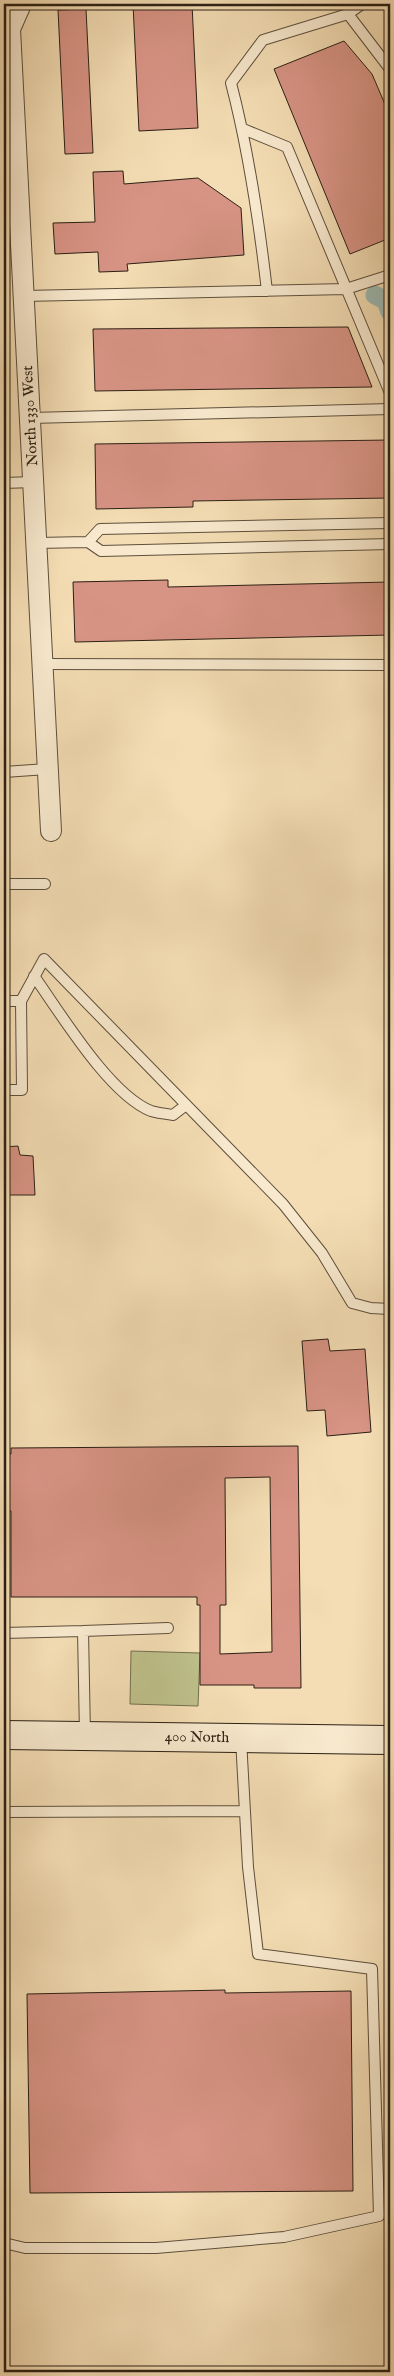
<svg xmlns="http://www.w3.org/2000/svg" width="394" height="2376" viewBox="0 0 394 2376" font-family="'IM FELL English',serif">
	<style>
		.green { fill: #bec08b; stroke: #747050 }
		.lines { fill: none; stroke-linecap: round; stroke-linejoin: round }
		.canal { stroke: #9ebab4; stroke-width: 19 }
		.building { fill: #d79384; stroke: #2b2014; fill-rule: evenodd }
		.service-casing { stroke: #5d4f3c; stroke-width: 12 }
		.minor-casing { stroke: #5d4f3c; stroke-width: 22 }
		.secondary-casing { stroke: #2b2014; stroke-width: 30 }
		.service { stroke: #f8e9ce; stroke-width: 10 }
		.minor { stroke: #f8e9ce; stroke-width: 20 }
		.secondary { stroke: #f8e9ce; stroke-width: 28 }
		.labels { text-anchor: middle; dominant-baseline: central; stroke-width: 4; stroke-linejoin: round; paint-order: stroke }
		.street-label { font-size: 15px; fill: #2b2014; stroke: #f8e9ce }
	</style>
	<rect width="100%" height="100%" fill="#f4ddb4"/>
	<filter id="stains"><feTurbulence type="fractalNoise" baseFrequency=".004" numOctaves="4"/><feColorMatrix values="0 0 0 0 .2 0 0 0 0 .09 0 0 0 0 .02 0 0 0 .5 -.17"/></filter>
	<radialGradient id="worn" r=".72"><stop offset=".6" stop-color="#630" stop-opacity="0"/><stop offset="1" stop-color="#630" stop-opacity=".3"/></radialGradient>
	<!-- green -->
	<path class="green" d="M131,1651l69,2 -2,53 -68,-2z"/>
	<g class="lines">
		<!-- canal -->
		<path class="canal" d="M375,295l11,6 4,11"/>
	</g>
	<!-- building -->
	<path class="building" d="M133,4h59l6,124 -59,3z
		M86,9l7,144 -28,1 -7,-144z
		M344,41l28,33 18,42v122l-40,16 -76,-185z
		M123,171l1,13 74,-6 43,30 3,47 -117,9 1,7 -29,1 -1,-20 -43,2 -2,-31 42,-1 -2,-50z
		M348,327l24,60 -277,4 -2,-62z
		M390,440v58l-197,3v6l-97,2 -1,-65z
		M168,580v7l222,-5v53l-315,7 -2,-60z
		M18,1146l2,9 13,1 2,39h-31v-48z
		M328,1339l2,12 35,-2 6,83 -44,4 -2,-26 -18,1 -5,-70z
		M298,1446l3,242h-47v-3h-54v-80h-3v-8h-186v-86h-7v-57h7v-6zM270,1477l2,175 -52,2v-49h6l-1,-127z
		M225,1990v3l126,-2 2,200 -323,2 -3,-199z"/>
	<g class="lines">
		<!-- service casing -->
		<g class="service-casing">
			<path id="service" d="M348,14l42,55
				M243,129l44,18 103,246
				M267,291c-8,-70 -18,-139 -36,-208l32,-43 85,-26 14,-10
				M24,296l322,-7 44,-14
				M30,418l360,-9
				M4,483l29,-1
				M88,542l12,-13 290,-6
				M36,543l52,-1 13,9 289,-7
				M42,664l348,1
				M4,772l43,-3
				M4,884h41
				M34,976c27,38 75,118 117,135 7,2 15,3 22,4l13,-10
				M4,1001h17
				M4,1090h18l-1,-89 23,-42 239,245 39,49 30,50 19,5 19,1
				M83,1631l85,-3
				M4,1633l79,-2 2,104
				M4,1812l241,-1
				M4,2243l21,5h131l128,-11 95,-21 -7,-247 -114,-15 -10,-87 -7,-128"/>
		</g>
		<!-- minor casing -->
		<g class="minor-casing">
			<path id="minor" d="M21,4l-11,25 41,802"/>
		</g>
		<!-- secondary casing -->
		<g class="secondary-casing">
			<path id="secondary" d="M4,1735l386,5"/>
		</g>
		<!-- service -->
		<use href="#service" class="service"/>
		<!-- minor -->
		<use href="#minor" class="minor"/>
		<!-- secondary -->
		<use href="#secondary" class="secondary"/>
	</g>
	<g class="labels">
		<!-- street labels -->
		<g class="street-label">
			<text transform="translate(30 416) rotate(-93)">North 1330 West</text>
			<text transform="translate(197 1737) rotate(1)">400 North</text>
		</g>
	</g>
	<!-- margin -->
	<rect width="394" height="2376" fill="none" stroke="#f4ddb4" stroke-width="20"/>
	<rect x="5" y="5" width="384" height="2366" fill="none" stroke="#2b2014" stroke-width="2.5"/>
	<rect x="10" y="10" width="374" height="2356" fill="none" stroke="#2b2014"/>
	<rect width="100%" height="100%" filter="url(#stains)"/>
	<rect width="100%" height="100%" fill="url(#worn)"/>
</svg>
